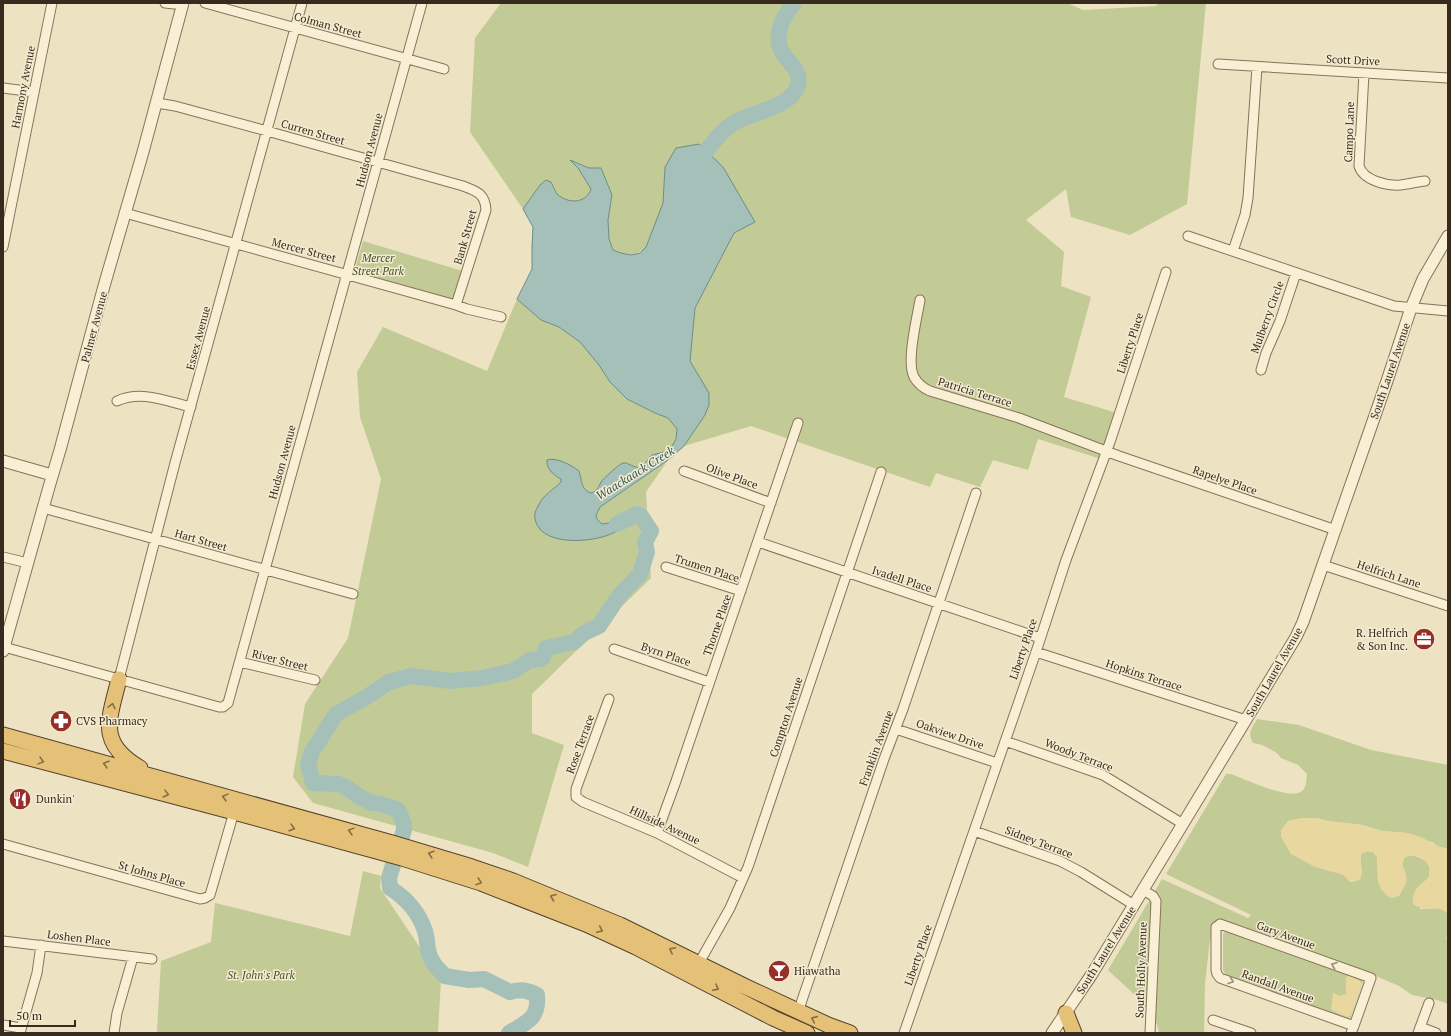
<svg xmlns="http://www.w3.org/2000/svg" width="1451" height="1036" viewBox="0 0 1451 1036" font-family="'PT Serif',serif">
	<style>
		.green { fill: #c2cb96 }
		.sand { fill: #e8d8a0 }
		.water { fill: #a4c0b9; stroke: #6c8d87 }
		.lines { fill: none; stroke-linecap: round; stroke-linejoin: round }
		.river { stroke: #a4c0b9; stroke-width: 16 }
		.minor-casing { stroke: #86745a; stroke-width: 11 }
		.tertiary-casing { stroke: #86745a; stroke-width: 13 }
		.trunk-casing { stroke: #54422e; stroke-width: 17 }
		.minor { stroke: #f8efd5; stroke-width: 9 }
		.tertiary { stroke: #f8efd5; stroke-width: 11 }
		.trunk { stroke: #e5c077; stroke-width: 15 }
		.oneway { stroke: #856e46 }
		.oneway2 { stroke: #978d7a }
		.labels { text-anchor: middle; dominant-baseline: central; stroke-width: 3; stroke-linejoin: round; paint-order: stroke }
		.street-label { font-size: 11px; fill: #362b1e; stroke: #f4ecd2 }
		.park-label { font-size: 11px; font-style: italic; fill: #455225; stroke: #f4ecd2 }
		.poi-label { font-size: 11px; fill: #362b1e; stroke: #f4ecd2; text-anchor: start }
		.water-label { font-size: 12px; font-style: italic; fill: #2d5655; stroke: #f4ecd2 }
	</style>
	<rect width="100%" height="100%" fill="#ede2c2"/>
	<!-- green -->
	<path class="green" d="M501,3h566l16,7 73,-4 2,-3h48l-19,201 -57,31 -59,-18 -5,-28 -40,31 38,32 -3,34 30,11 -27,100 53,16 -16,46 -63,-20 -10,31 -35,-10 -13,27 -44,-14 -6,14 -179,-61 -67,20 21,-31 -11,-47 -4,-7 5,-53 39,-75 -69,-66 -2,36 -17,44c-10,10 -21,8 -33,3l-4,-11 -1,-19 4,-25 -11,-27h-12l-17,-7 6,7 13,21c-6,15 -23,16 -34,5 -3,-3 -4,-8 -6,-12l-11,3 -17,24 -53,-77 5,-94z
		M363,241l103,31 -9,31 -104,-27z
		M517,299l24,21 18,7 21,15 19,23 11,17 17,17 28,14 13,5 9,11c-1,8 -1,19 -10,22 -4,1 -6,0 -9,2 -8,4 -11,9 -17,15l-9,-1 -4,-3c-8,5 -18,9 -25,16 -6,5 -2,9 -12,13 -10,-3 -9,-12 -12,-22l-6,-4 -21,-8 -5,5 9,12 5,3v3c-13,12 -20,14 -27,33l45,25 15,-1 22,-7 19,-17 -25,8 -8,1 -5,-5 -1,-4 4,-8 68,-47 -22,32 5,86 -119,116v39l32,12 -36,122 -35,-14 -180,-50 -20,-26 12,-73 43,-66 33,-159 -21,-62 -3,-45 26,-45 104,44z
		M1257,719l42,6 72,25 77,15v84l-11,-3 -3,-3 -27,-10 -25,-2 -20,-6 -34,-4 -12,-3 -35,18 10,18 53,21 6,7 6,-1 4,-2c4,-10 -1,-16 1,-25l6,-3 6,1 4,5 1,25 21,14 7,-15 -4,-17 2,-6 5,-3 9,2 8,4 4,7 -1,9 -6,6 -3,26 21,-1 7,5v21l-2,4 2,5v61l-11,-4 -25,-5 -13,-9 -21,-9 -155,-49 -13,11 -5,45 -1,49h-45c-1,-21 -37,-49 -51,-63l54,-91 86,39 3,-3 -85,-41 60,-100h5c14,5 59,27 71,17 5,-4 4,-11 5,-17l-9,-9 -17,-7 -4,-5 -15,-8 -9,-2c-6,-10 -1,-15 4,-24z
		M363,871l18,5 -1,12 61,91 -3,54h-280l-1,-2 4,-70 50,-19 4,-39 135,33z
		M1225,932h4l134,48v2l-13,37 -125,-45 -2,-4v-36z"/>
	<!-- sand -->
	<path class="sand" d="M1301,818h15l12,3 34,4 20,6 25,2 14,4 16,9 11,3v64c-13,-9 -22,0 -35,-9 -1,-16 6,-17 16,-27 0,-3 1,-7 0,-10 -3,-10 -17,-14 -25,-9 -3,9 0,8 2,16 3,8 -4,16 -7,22l-7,2 -5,-2 -6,-7 -3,-7 -1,-25 -4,-5 -6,-1 -6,3c-2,9 3,15 -1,25l-8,3 -4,-2 -4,-5 -29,-8 -24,-13 -10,-18v-6l7,-9z
		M1348,975l12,6 2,3 -11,31 -3,2 -15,-6 -2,-2 2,-16 7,3 6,-2v-16z"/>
	<!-- water -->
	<path class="water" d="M699,144l24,23 32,55 -21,11 -39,75 -5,53 19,32v12l-4,10 -21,31 -16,14 -68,47 -4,8 1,4 5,5 8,-1 27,-9c-7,6 -14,14 -22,18 -18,10 -62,14 -76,-4 -5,-8 -6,-13 -1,-22 5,-11 15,-16 23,-24v-3c-8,-4 -15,-11 -14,-19 10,-3 24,5 32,11 3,10 2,19 12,22 7,-2 7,-5 10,-11 2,-3 18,-18 22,-19 4,-1 11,5 18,5l11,-13 15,-4 4,-3 5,-9 1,-10 -9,-11 -13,-5 -28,-14 -17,-17 -11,-17 -19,-23 -21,-15 -18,-7 -24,-21 15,-30v-22l1,-20 -10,-18 17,-24 6,-5 5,2c2,4 4,9 6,12 11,10 29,10 34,-5l-13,-21 -8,-8 19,8h12l11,27 -4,25 1,19 4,11 8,3 10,2 9,-2 6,-6 17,-44 2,-36 11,-19z"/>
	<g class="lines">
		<!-- river -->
		<path class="river" d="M692,167c15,-13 23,-32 40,-43 18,-12 60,-16 66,-39 3,-11 -5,-19 -12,-27 -15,-19 -5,-38 8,-55
			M509,1033c18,-11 30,-14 28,-38 -10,-5 -16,-6 -27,-3l-26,-13 -15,1 -24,-4c-8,-8 -15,-15 -17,-26 -1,-6 -1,-13 -3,-19 -6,-18 -19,-33 -35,-43l-1,-10 15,-48v-6l-6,-14 -17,-6 -9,-1 -12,-6 -11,-8 -10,-5 -26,-1 -5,-19 4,-12 24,-38 29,-16 24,-16 22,-6 39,5 32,-3 31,-7 17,-11 10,-1 3,-2 3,-9 28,-6 10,-9 15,-7 20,-30 21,-22 7,-22 -2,-10 6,-11 -10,-15 -4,-2 -20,10"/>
		<!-- minor casing -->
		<g class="minor-casing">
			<path id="minor" d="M165,3l9,1 8,-1
				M205,3l239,66
				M1218,64l230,14
				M1364,73l-5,93c4,14 27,20 41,19 8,-1 17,-3 25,-4
				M3,88l31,4
				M157,103l18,3 92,25 196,55c13,5 22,7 23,24l-30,95
				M125,213l331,92 11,4 34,8
				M1188,236l206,70 54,5
				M3,247l49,-244
				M1233,251l12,-36 3,-17 9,-131
				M920,300c-3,18 -14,62 -6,77 4,7 9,11 16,14l89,27 100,38 217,74
				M1261,370l5,-17 14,-32 16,-48
				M117,401c25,-11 48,0 74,6
				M684,471l87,32
				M43,508c103,28 206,58 310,86
				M758,542l282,96
				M3,557l25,6
				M1323,565l125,41
				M666,567l75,24
				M4,647l215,60h4l5,-4 194,-700
				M614,649l95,33
				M1036,652l210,68
				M240,662l75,18
				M119,679l56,-216 127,-460
				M609,699l-33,90v8l7,5 74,31 86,45
				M896,729l101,34
				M1005,741l98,34 80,49
				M974,831l86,30 21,11 53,33
				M657,833l19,-52 122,-358
				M3,844l197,55 5,-1 5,-3 24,-83
				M1143,890l10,6 3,5 -6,132
				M3,941l149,18
				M699,963l31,-55 18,-41 133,-395
				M798,1012l86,-253 19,-50 73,-216
				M1213,1020l38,13
				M3,1025l18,3
				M1420,1027l16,6
				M20,1033l17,-60 4,-28
				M114,1033l3,-20 16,-56
				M904,1033l132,-381 30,-92 44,-118 56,-170
				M1351,1033l3,-7 17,-48 -151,-54 -4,3v43l1,4 3,4 134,48
				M1418,1033l11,-30"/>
		</g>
		<!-- tertiary casing -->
		<g class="tertiary-casing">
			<path id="tertiary" d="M3,461l49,14
				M3,651l46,-164 11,-37 44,-164 39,-134 40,-149
				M1052,1033l40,-59 204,-337 7,-15 84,-241 24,-73 12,-29 25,-43"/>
		</g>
		<!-- trunk casing -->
		<g class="trunk-casing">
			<path id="trunk" d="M119,679c-10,41 -22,64 21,89
				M3,735l389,108 80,24 41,14 107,44 124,61 84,39 22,8
				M3,751l231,61 168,46 79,25 105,41 50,23 137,71 34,15
				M1066,1013l8,20"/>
		</g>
		<!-- minor -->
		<use href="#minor" class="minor"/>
		<!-- tertiary -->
		<use href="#tertiary" class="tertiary"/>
		<!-- trunk -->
		<use href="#trunk" class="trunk"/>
	</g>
	<!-- one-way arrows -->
	<defs><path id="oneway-chevron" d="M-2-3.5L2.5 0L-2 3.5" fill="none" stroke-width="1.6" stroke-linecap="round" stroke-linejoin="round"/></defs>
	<g class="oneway">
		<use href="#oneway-chevron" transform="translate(112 706) rotate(-77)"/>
		<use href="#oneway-chevron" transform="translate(41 761) rotate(15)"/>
		<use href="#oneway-chevron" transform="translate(106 764) rotate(-164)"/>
		<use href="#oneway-chevron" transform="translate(166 794) rotate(14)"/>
		<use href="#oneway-chevron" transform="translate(225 797) rotate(-165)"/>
		<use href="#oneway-chevron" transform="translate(292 828) rotate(16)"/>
		<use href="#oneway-chevron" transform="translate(351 831) rotate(-165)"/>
		<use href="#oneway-chevron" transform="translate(431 854) rotate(-163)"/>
		<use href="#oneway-chevron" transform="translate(479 882) rotate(19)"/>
		<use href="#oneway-chevron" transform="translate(553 897) rotate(-159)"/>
		<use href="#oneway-chevron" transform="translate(600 930) rotate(25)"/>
		<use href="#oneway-chevron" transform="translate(672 950) rotate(-153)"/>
		<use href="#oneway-chevron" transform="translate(716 988) rotate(27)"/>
		<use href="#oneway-chevron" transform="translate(814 1019) rotate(-156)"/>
	</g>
	<g class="oneway2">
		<use href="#oneway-chevron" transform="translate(1334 965) rotate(-160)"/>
		<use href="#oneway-chevron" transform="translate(1231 981) rotate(20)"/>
	</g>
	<!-- icons -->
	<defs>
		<g id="office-disc" transform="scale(1.15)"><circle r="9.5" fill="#942f2b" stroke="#f4ecd2"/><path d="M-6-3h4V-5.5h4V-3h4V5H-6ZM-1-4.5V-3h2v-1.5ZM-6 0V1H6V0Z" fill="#fff"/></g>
		<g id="pharmacy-disc" transform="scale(1.15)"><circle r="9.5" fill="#942f2b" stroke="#f4ecd2"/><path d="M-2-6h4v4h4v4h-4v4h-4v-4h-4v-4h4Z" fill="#fff"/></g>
		<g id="restaurant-disc" transform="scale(1.15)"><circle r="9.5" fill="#942f2b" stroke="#f4ecd2"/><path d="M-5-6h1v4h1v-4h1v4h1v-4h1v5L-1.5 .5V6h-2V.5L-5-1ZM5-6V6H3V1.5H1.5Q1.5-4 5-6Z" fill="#fff"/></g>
		<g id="bar-disc" transform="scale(1.15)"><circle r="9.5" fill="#942f2b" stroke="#f4ecd2"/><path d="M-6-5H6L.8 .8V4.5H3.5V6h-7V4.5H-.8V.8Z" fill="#fff"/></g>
	</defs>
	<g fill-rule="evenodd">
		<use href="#office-disc" x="1424" y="639"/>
		<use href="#pharmacy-disc" x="61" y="721"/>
		<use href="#restaurant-disc" x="20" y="799"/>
		<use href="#bar-disc" x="779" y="971"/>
	</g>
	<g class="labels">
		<!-- street labels -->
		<g class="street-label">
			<text transform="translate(328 25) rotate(15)">Colman Street</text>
			<text transform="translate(1353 60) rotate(3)">Scott Drive</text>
			<text transform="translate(23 87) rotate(-79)">Harmony Avenue</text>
			<text transform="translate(313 132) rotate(16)">Curren Street</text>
			<text transform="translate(1349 132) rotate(-88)">Campo Lane</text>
			<text transform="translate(369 150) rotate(-75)">Hudson Avenue</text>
			<text transform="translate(465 237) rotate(-74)">Bank Street</text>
			<text transform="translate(304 250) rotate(15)">Mercer Street</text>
			<text transform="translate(1267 317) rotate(-70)">Mulberry Circle</text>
			<text transform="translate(94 327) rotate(-75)">Palmer Avenue</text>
			<text transform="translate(198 338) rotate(-75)">Essex Avenue</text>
			<text transform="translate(1130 343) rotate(-72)">Liberty Place</text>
			<text transform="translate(1390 371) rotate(-71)">South Laurel Avenue</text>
			<text transform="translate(975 392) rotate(17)">Patricia Terrace</text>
			<text transform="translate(282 462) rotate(-75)">Hudson Avenue</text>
			<text transform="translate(732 476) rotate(20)">Olive Place</text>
			<text transform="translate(1225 480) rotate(19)">Rapelye Place</text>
			<text transform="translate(201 540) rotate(16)">Hart Street</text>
			<text transform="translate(707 568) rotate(18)">Trumen Place</text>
			<text transform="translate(1389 574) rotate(18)">Helfrich Lane</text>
			<text transform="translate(902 579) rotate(18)">Ivadell Place</text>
			<text transform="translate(717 625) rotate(-71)">Thorne Place</text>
			<text transform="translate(1023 649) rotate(-71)">Liberty Place</text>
			<text transform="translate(666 654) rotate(19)">Byrn Place</text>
			<text transform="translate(280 660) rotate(14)">River Street</text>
			<text transform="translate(1274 672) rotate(-60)">South Laurel Avenue</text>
			<text transform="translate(1144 675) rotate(18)">Hopkins Terrace</text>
			<text transform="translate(786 717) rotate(-72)">Compton Avenue</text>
			<text transform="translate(950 734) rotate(19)">Oakview Drive</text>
			<text transform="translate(580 744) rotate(-70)">Rose Terrace</text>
			<text transform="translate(876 748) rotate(-70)">Franklin Avenue</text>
			<text transform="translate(1079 755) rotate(21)">Woody Terrace</text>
			<text transform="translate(665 825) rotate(25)">Hillside Avenue</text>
			<text transform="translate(1039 842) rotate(21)">Sidney Terrace</text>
			<text transform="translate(152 874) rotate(16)">St Johns Place</text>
			<text transform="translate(1286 935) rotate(20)">Gary Avenue</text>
			<text transform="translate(79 938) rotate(7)">Loshen Place</text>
			<text transform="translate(1106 950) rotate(-58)">South Laurel Avenue</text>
			<text transform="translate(918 955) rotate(-71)">Liberty Place</text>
			<text transform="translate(1141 970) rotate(-88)">South Holly Avenue</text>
			<text transform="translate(1278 986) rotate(20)">Randall Avenue</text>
		</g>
		<!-- park labels -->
		<g class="park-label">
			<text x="378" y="258">Mercer<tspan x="378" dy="13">Street Park</tspan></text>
			<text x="261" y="975">St. John's Park</text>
		</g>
		<!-- poi labels -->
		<g class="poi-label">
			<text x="1408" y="633" text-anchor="end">R. Helfrich<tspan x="1408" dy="13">&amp; Son Inc.</tspan></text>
			<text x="76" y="721">CVS Pharmacy</text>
			<text x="36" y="799">Dunkin'</text>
			<text x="794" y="971">Hiawatha</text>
		</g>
		<!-- water labels -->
		<g class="water-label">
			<text transform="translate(635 473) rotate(-32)">Waackaack Creek</text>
		</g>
	</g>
	<!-- border -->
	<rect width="1451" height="1036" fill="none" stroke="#362b1e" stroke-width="8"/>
	<!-- scale -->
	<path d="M10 1020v6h65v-6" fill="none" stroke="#362b1e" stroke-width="2"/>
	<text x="16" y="1020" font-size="12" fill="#362b1e" stroke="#f4ecd2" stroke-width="3" paint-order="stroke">50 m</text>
</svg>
